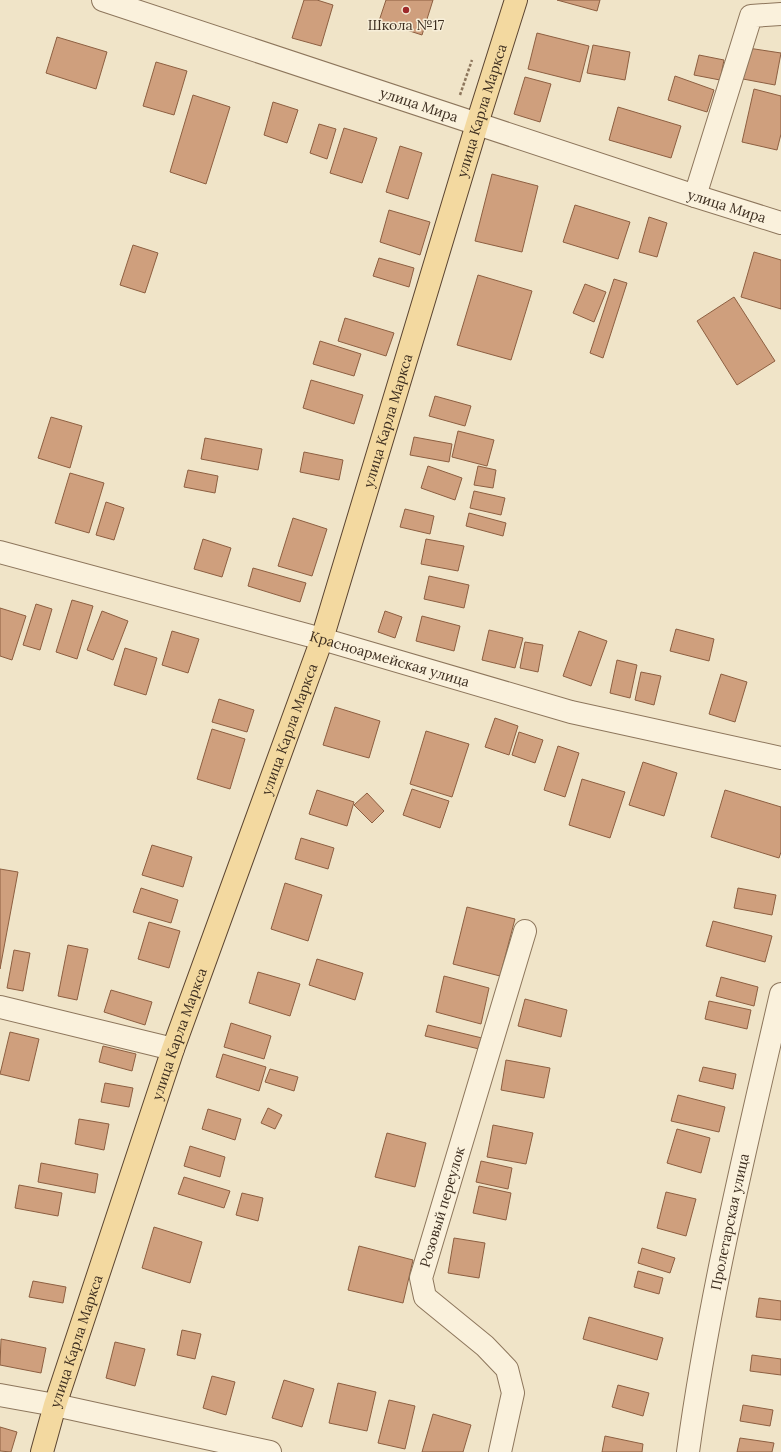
<svg xmlns="http://www.w3.org/2000/svg" width="781" height="1452" viewBox="0 0 781 1452" font-family="Lora,serif">
	<style>
		.building { fill: #cf9f7d; stroke: #8d5f41 }
		.lines { fill: none; stroke-linecap: round; stroke-linejoin: round }
		.minor-casing { stroke: #8d765c; stroke-width: 24 }
		.major-casing { stroke: #5b4430; stroke-width: 24 }
		.path { stroke: #8d765c; stroke-width: 2.5; stroke-dasharray: 3 2; stroke-linecap: butt }
		.minor { stroke: #faf1dc; stroke-width: 22 }
		.major { stroke: #f3d9a0; stroke-width: 22 }
		.poi-dot { fill: #9e2a2b; stroke: #f7eed8; stroke-width: 1.5 }
		.labels { text-anchor: middle; dominant-baseline: central; stroke-width: 3; stroke-linejoin: round; paint-order: stroke }
		.poi-label { font-size: 14px; fill: #3d2e20; stroke: #f7eed8 }
		.street-label { font-size: 14px; fill: #3d2e20; stroke: #f7eed8 }
	</style>
	<rect width="100%" height="100%" fill="#f0e4c8"/>
	<!-- building -->
	<path class="building" d="M304,0h13l16,5 -12,41 -29,-8z
		M386,0h47l-11,35 -43,-14z
		M557,0h43l-3,11z
		M537,33l52,13 -9,36 -52,-13z
		M57,37l50,15 -11,37 -50,-16z
		M593,45l37,7 -5,28 -38,-7z
		M748,48l33,5 -6,32 -32,-6z
		M699,55l25,5 -4,20 -26,-5z
		M156,62l31,9 -13,44 -31,-9z
		M675,76l39,14 -7,22 -39,-12z
		M525,77l26,7 -11,38 -26,-8z
		M754,89l27,7v38l-4,16 -35,-8z
		M193,95l37,12 -24,77 -36,-12z
		M273,102l25,8 -11,33 -23,-8z
		M618,107l63,19 -10,32 -62,-18z
		M319,124l17,5 -9,30 -17,-6z
		M344,128l33,10 -15,45 -32,-10z
		M400,146l22,7 -14,46 -22,-7z
		M492,174l46,12 -16,66 -47,-11z
		M575,205l55,17 -12,37 -55,-17z
		M389,210l41,12 -10,33 -40,-13z
		M649,217l18,6 -10,34 -18,-5z
		M133,245l25,8 -13,40 -25,-8z
		M754,252l27,8v49l-40,-12z
		M379,258l35,10 -5,19 -36,-11z
		M478,275l54,16 -21,69 -54,-15z
		M614,279l13,4 -24,75 -13,-5z
		M585,284l21,8 -12,30 -21,-9z
		M734,297l41,64 -38,24 -40,-64z
		M345,318l49,15 -8,23 -48,-15z
		M320,341l41,13 -7,22 -41,-12z
		M311,380l52,15 -9,29 -51,-16z
		M435,396l36,10 -6,20 -36,-10z
		M51,417l31,9 -12,42 -32,-10z
		M458,431l36,9 -7,26 -35,-9z
		M414,437l38,7 -3,18 -39,-7z
		M205,438l57,11 -4,21 -57,-11z
		M304,452l39,8 -4,20 -39,-8z
		M428,466l34,12 -7,22 -34,-12z
		M478,466l18,4 -3,18 -19,-3z
		M188,470l30,6 -3,17 -31,-6z
		M70,473l34,10 -15,50 -34,-10z
		M474,491l31,7 -4,17 -31,-7z
		M106,502l18,6 -10,32 -18,-5z
		M405,509l29,7 -4,18 -30,-7z
		M469,513l37,10 -3,13 -37,-10z
		M293,518l34,11 -15,47 -34,-10z
		M203,539l28,9 -9,29 -28,-8z
		M426,539l38,7 -6,25 -37,-7z
		M253,568l53,15 -6,19 -52,-16z
		M429,576l40,9 -5,23 -40,-9z
		M72,600l21,6 -16,53 -21,-7z
		M36,604l16,5 -12,41 -17,-5z
		M0,608l26,8 -14,44 -12,-4z
		M102,611l26,10 -15,39 -26,-10z
		M385,611l17,6 -7,21 -17,-6z
		M422,616l38,10 -6,25 -38,-10z
		M676,629l38,10 -5,22 -39,-10z
		M489,630l34,8 -8,30 -33,-8z
		M172,631l27,8 -11,34 -26,-8z
		M579,631l28,10 -16,45 -28,-10z
		M525,642l18,3 -5,27 -18,-4z
		M125,648l32,10 -11,37 -32,-10z
		M617,660l20,5 -7,33 -20,-5z
		M641,672l20,4 -7,29 -19,-5z
		M721,674l26,8 -12,40 -26,-8z
		M219,699l35,11 -7,22 -35,-10z
		M335,707l45,14 -11,37 -46,-13z
		M495,718l23,8 -9,29 -24,-8z
		M212,729l33,10 -15,50 -33,-10z
		M426,731l43,13 -17,53 -42,-13z
		M519,732l24,8 -8,23 -23,-8z
		M558,746l21,7 -14,44 -21,-7z
		M643,762l34,11 -13,43 -35,-11z
		M582,779l43,13 -15,46 -41,-13z
		M412,789l37,12 -9,27 -37,-13z
		M317,790l37,12 -7,24 -38,-12z
		M725,790l56,17v45l-2,6 -68,-21z
		M367,793l17,18 -12,12 -18,-18z
		M301,838l33,10 -6,21 -33,-10z
		M152,845l40,12 -9,30 -41,-12z
		M0,869l18,3 -18,97z
		M285,883l37,12 -14,46 -37,-12z
		M141,888l37,12 -7,23 -38,-11z
		M738,888l38,7 -4,20 -38,-7z
		M467,907l48,12 -15,57 -47,-12z
		M713,921l59,15 -7,26 -59,-16z
		M149,922l31,9 -11,37 -31,-9z
		M68,945l20,4 -11,51 -19,-4z
		M14,950l16,3 -7,38 -16,-3z
		M317,959l46,14 -8,27 -46,-15z
		M258,972l42,12 -10,32 -41,-13z
		M444,976l45,12 -8,36 -45,-12z
		M721,977l37,10 -4,19 -38,-10z
		M111,990l41,12 -7,23 -41,-13z
		M525,999l42,11 -6,27 -43,-11z
		M709,1001l42,9 -4,19 -42,-10z
		M231,1023l40,13 -7,23 -40,-12z
		M428,1025l54,13 -3,11 -54,-13z
		M10,1032l29,7 -10,42 -29,-7z
		M103,1046l33,8 -4,17 -33,-9z
		M223,1054l43,13 -7,24 -43,-14z
		M506,1060l44,8 -6,30 -43,-8z
		M703,1067l33,7 -3,15 -34,-8z
		M270,1069l28,8 -4,14 -29,-9z
		M105,1083l28,5 -4,19 -28,-5z
		M678,1095l47,12 -6,25 -48,-11z
		M268,1108l14,7 -7,14 -14,-6z
		M208,1109l33,10 -6,21 -33,-11z
		M79,1119l30,5 -5,26 -29,-6z
		M493,1125l40,8 -7,31 -39,-7z
		M677,1129l33,9 -9,35 -34,-10z
		M387,1133l39,10 -11,44 -40,-10z
		M190,1146l35,11 -5,20 -36,-11z
		M481,1161l31,7 -4,21 -32,-7z
		M41,1163l57,11 -3,19 -57,-11z
		M184,1177l46,14 -6,17 -46,-14z
		M19,1185l43,8 -4,23 -43,-8z
		M479,1186l32,7 -5,27 -33,-7z
		M666,1192l30,7 -10,37 -29,-8z
		M242,1193l21,5 -5,23 -22,-6z
		M154,1227l48,15 -12,41 -48,-15z
		M454,1238l31,5 -6,35 -31,-5z
		M359,1246l54,14 -10,43 -55,-13z
		M642,1248l33,10 -5,15 -32,-10z
		M638,1271l25,7 -4,16 -25,-7z
		M33,1281l33,6 -3,16 -34,-6z
		M759,1298l22,3v19l-25,-3z
		M589,1317l74,21 -6,22 -74,-21z
		M182,1330l19,4 -6,25 -18,-4z
		M1,1339l45,9 -5,25 -41,-8z
		M115,1342l30,7 -10,37 -29,-8z
		M752,1355l29,4v16l-31,-4z
		M212,1376l23,6 -9,33 -23,-7z
		M284,1380l30,9 -12,38 -30,-9z
		M338,1383l38,9 -9,39 -38,-8z
		M618,1385l31,8 -6,23 -31,-9z
		M389,1400l26,6 -10,43 -27,-6z
		M743,1405l30,5 -3,16 -30,-5z
		M433,1414l38,11 -8,27h-41z
		M0,1427l17,5 -6,20 -11,-1z
		M605,1436l38,8 -1,8h-40z
		M740,1438l34,5 -2,9h-35z"/>
	<g class="lines">
		<!-- minor casing -->
		<g class="minor-casing">
			<g id="minor">
				<path id="s1" d="M103,0l592,196 86,27"/>
				<path d="M695,196l56,-180 30,-2"/>
				<path id="s2" d="M0,552l322,87 249,73 210,46"/>
				<path d="M0,1007l173,42"/>
				<path d="M0,1395l55,10 215,47"/>
				<path id="s3" d="M500,1452l13,-59 -6,-24 -22,-23 -60,-49 -4,-19 104,-347"/>
				<path id="s4" d="M688,1452c21,-154 58,-306 93,-458"/>
			</g>
		</g>
		<!-- major casing -->
		<g class="major-casing">
			<g id="major">
				<path id="s5" d="M42,1452l13,-47 118,-356 149,-410 159,-528 35,-111"/>
			</g>
		</g>
		<!-- path -->
		<path class="path" d="M460,95l12,-35"/>
		<!-- minor -->
		<use href="#minor" class="minor"/>
		<!-- major -->
		<use href="#major" class="major"/>
	</g>
	<!-- markers -->
	<circle class="poi-dot" cx="406" cy="10" r="4"/>
	<g class="labels">
		<!-- poi labels -->
		<g class="poi-label">
			<text x="406" y="25">Школа №17</text>
		</g>
		<!-- street labels -->
		<g class="street-label">
			<text stroke="none"><textPath href="#s1" startOffset="333">улица Мира</textPath></text>
			<text stroke="none"><textPath href="#s5" startOffset="1412">улица Карла Маркса</textPath></text>
			<text stroke="none"><textPath href="#s1" startOffset="657">улица Мира</textPath></text>
			<text stroke="none"><textPath href="#s5" startOffset="1088">улица Карла Маркса</textPath></text>
			<text stroke="none"><textPath href="#s2" startOffset="404">Красноармейская улица</textPath></text>
			<text stroke="none"><textPath href="#s5" startOffset="764">улица Карла Маркса</textPath></text>
			<text stroke="none"><textPath href="#s5" startOffset="440">улица Карла Маркса</textPath></text>
			<text stroke="none"><textPath href="#s3" startOffset="288">Розовый переулок</textPath></text>
			<text stroke="none"><textPath href="#s4" startOffset="234">Пролетарская улица</textPath></text>
			<text stroke="none"><textPath href="#s5" startOffset="116">улица Карла Маркса</textPath></text>
		</g>
	</g>
</svg>
